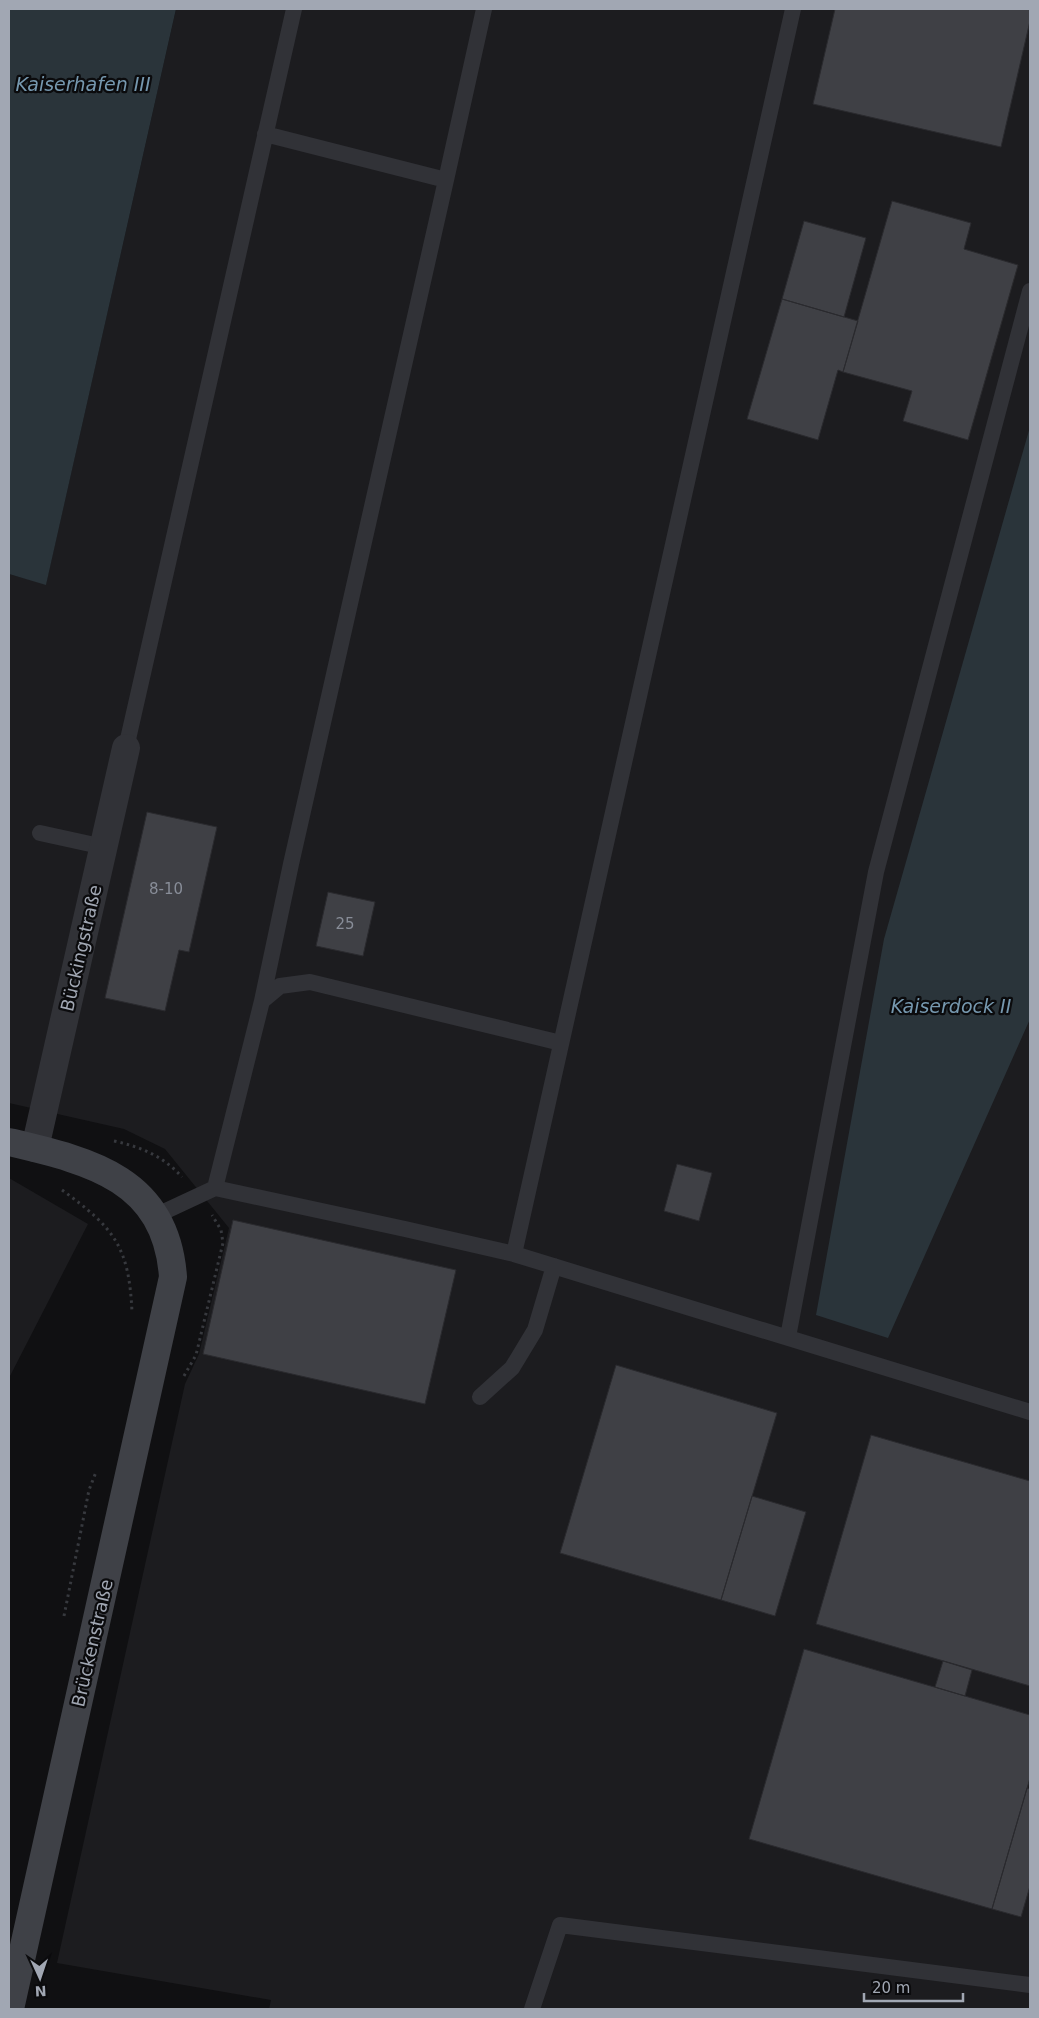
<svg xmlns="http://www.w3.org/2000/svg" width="1039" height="2018" viewBox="0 0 1039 2018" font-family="'DejaVu Sans',sans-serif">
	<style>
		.built { fill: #1c1c1f }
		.water { fill: #2a343a }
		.building { fill: #3f4045; stroke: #2a2a2e }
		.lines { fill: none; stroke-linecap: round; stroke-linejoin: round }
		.path { stroke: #37393e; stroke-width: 3; stroke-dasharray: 2.5 4; stroke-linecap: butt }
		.service { stroke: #313237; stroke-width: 16 }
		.minor { stroke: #313237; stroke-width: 28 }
		.secondary { stroke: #3f4147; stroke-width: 28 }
		.labels { text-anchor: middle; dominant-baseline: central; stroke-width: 4.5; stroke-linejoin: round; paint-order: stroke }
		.number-label { font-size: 15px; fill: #888d98 }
		.street-label { font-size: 18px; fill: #a1a7b3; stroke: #0b0b0d }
		.water-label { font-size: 19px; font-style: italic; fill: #7698af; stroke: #0b0b0d }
	</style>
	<rect width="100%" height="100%" fill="#101012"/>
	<!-- built -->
	<path class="built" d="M176,9h854v2000h-761l2,-9 -214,-37 128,-579 14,-30 30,-126 -64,-79 -41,-20 -115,-26v-529l37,10z
		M9,1178l79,46 -79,154z"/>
	<!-- water -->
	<path class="water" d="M9,9h167l-130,576 -37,-11z
		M1030,427v592l-142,319 -72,-23 68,-376z"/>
	<!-- building -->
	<path class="building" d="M835,9h195v12l-29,126 -188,-43z
		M892,201l79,22 -7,26 54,16 -50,175 -65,-19 9,-30 -69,-19z
		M804,221l62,17 -22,79 -62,-18z
		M782,299l76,22 -15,51 -5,-2 -20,70 -71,-21z
		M147,812l70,15 -28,125 -10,-2 -14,61 -60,-13z
		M328,892l47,10 -12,54 -47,-10z
		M677,1164l35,9 -13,48 -35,-10z
		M233,1220l223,50 -31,134 -222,-50z
		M616,1365l161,48 -56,187 -161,-47z
		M871,1435l159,46v205l-214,-62z
		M752,1496l54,16 -31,104 -54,-16z
		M804,1649l226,66v63l-38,131 -243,-70z
		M943,1661l29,9 -7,26 -30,-9z
		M1027,1788l3,1v97l-9,31 -29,-8z"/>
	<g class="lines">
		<!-- path -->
		<path class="path" d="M114,1141c27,6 49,15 68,36
			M62,1190c52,38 67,56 70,122
			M184,1376l12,-21 27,-112 -2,-13 -9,-15
			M64,1616l25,-126 7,-18"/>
		<!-- service -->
		<path class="service" d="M265,134l181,46 38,-171
			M126,748l168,-739
			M40,833l64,14
			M262,1001l29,-137 155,-684
			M215,1188l47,-187 18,-15 30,-4 251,61
			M155,1216l60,-28 190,41 109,25 516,158
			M514,1254l279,-1245
			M788,1337l88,-465 154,-581
			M480,1397l32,-29 23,-38 19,-64
			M532,2009l28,-84 470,60"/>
		<!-- minor -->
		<path class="minor" d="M35,1148l91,-400"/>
		<!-- secondary -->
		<path class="secondary" d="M9,1142c80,19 157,36 164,135l-163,732"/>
	</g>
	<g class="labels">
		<!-- number labels -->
		<g class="number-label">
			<text x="166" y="889">8-10</text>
			<text x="345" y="924">25</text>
		</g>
		<!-- street labels -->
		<g class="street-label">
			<text transform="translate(81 948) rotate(-77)">Bückingstraße</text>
			<text transform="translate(92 1643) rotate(-77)">Brückenstraße</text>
		</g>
		<!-- water labels -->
		<g class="water-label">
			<text x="83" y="84">Kaiserhafen III</text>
			<text x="951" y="1006">Kaiserdock II</text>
		</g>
	</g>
	<!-- border -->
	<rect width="1039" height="2018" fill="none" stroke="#a1a7b3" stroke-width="20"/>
	<!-- north arrow -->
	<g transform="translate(40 1978) rotate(177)" stroke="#0b0b0d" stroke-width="4" paint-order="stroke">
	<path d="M0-4L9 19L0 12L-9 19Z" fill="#a1a7b3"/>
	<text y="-8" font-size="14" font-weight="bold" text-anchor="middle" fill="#a1a7b3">N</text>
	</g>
	<!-- scale -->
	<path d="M864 1993v8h99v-8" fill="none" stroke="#a1a7b3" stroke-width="2.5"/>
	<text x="872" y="1993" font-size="15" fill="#a1a7b3" stroke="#0b0b0d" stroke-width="4" paint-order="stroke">20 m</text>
</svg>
